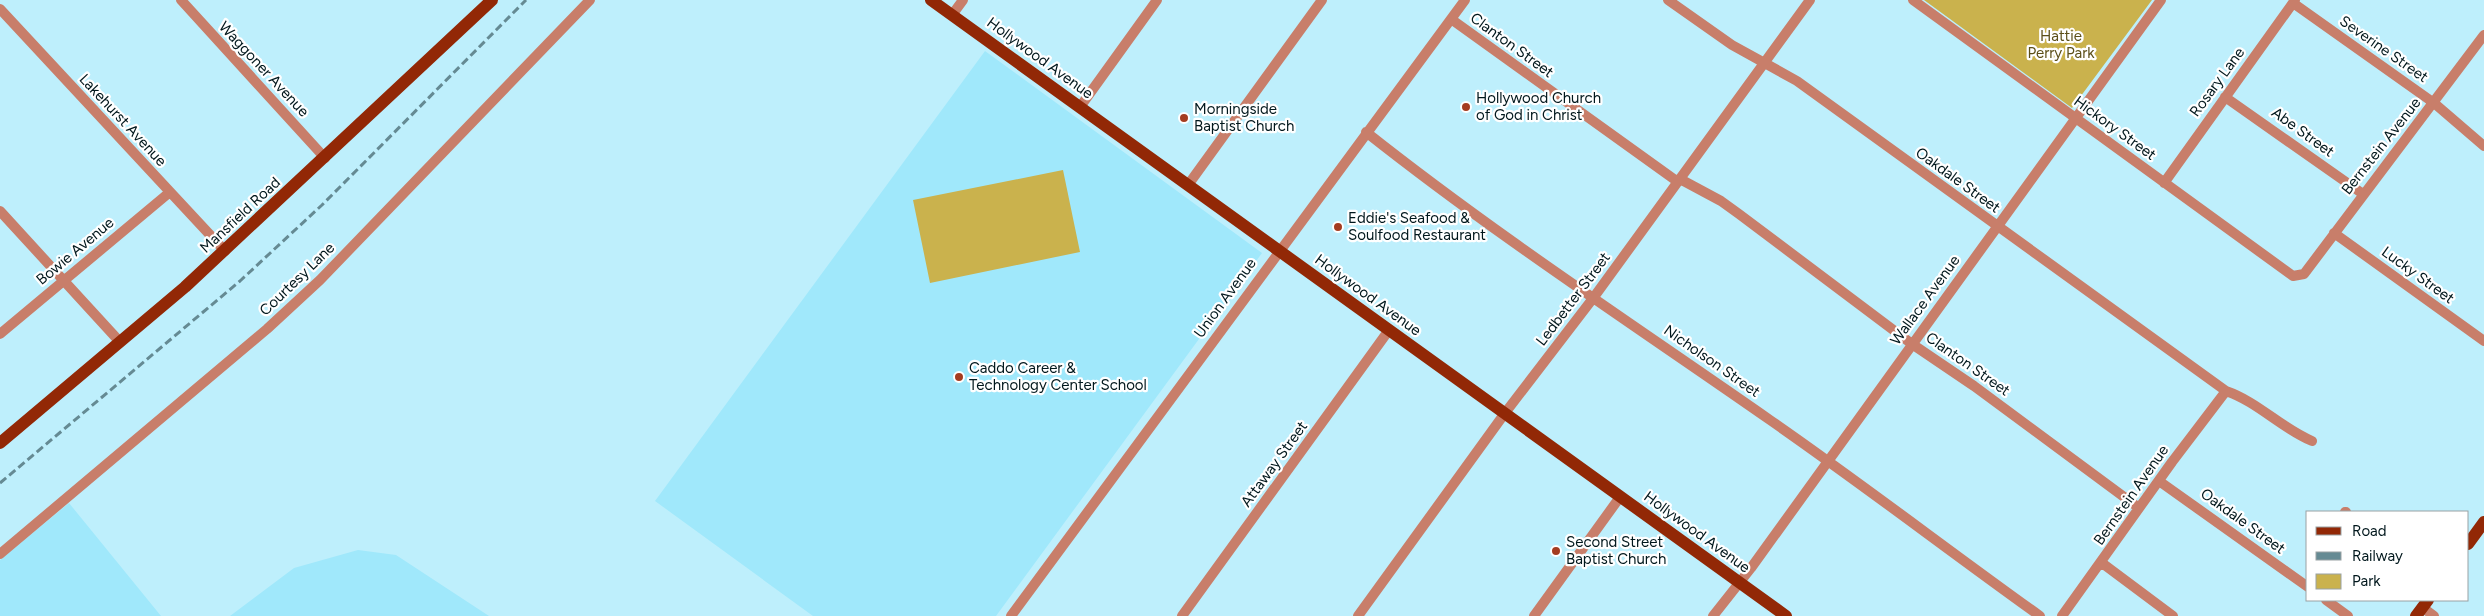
<svg xmlns="http://www.w3.org/2000/svg" width="2484" height="616" viewBox="0 0 2484 616" font-family="Figtree,sans-serif">
	<style>
		.built { fill: #a0e8fb }
		.green { fill: #cab24d }
		.lines { fill: none; stroke-linecap: round; stroke-linejoin: round }
		.minor { stroke: #c87e6a; stroke-width: 10 }
		.major { stroke: #922806; stroke-width: 12 }
		.rail { stroke: #658a93; stroke-width: 3; stroke-dasharray: 8 4; stroke-linecap: butt }
		.poi-dot { fill: #a43c20; stroke: #fff; stroke-width: 2 }
		.labels { text-anchor: middle; dominant-baseline: central; stroke-width: 4.5; stroke-linejoin: round; paint-order: stroke }
		.park-label { font-size: 15px; fill: #5c4f19; stroke: #fff }
		.street-label { font-size: 15px; fill: #00171c; stroke: #fff }
		.poi-label { font-size: 15px; fill: #00171c; stroke: #fff; text-anchor: start }
	</style>
	<rect width="100%" height="100%" fill="#beeffc"/>
	<!-- built -->
	<path class="built" d="M985,51l277,202 -266,363h-183l-158,-115z
		M69,503l92,113h-161v-56z
		M358,550l38,5 93,61h-259l64,-48z"/>
	<!-- green -->
	<path class="green" d="M1924,0h228l-80,108z
		M1063,170l17,82 -150,31 -17,-83z"/>
	<g class="lines">
		<!-- minor -->
		<path class="minor" d="M181,0l144,158
			M1668,0l64,45 65,36 429,310c32,11 55,37 86,50
			M1913,0l380,276 11,-2 180,-239
			M2293,3l141,100 50,43
			M0,9l225,242
			M952,15l11,-15
			M1451,19l227,163
			M2225,97l138,97
			M1080,107l77,-107
			M1366,132c130,103 268,193 404,288 91,63 179,131 270,196
			M1680,179l41,22 18,13 173,130 62,42 165,122
			M2164,183l131,-183
			M1188,185l134,-185
			M0,211l120,131
			M2334,233l150,108
			M0,334l170,-142
			M2159,481l149,106
			M2345,512h1
			M0,554l267,-225 53,-49 270,-280
			M2102,563l71,53
			M2326,600l22,16
			M2422,607l12,9
			M1011,616l454,-616
			M1182,616l207,-286
			M1358,616l147,-203 89,-116 216,-297
			M1534,616l86,-119
			M1713,616l38,-48 410,-568
			M2062,616l110,-154 54,-71"/>
		<!-- major -->
		<path class="major" d="M931,0l855,616
			M0,443l185,-156 307,-287
			M2468,544l16,-22
			M2416,616l12,-16"/>
		<!-- rail -->
		<path class="rail" d="M0,483l240,-202 82,-76 204,-205"/>
	</g>
	<!-- markers -->
	<g class="poi-dot">
		<circle cx="1466" cy="107" r="5"/>
		<circle cx="1184" cy="118" r="5"/>
		<circle cx="1338" cy="227" r="5"/>
		<circle cx="959" cy="377" r="5"/>
		<circle cx="1556" cy="551" r="5"/>
	</g>
	<g class="labels">
		<!-- park labels -->
		<g class="park-label">
			<text x="2061" y="36">Hattie<tspan x="2061" dy="17">Perry Park</tspan></text>
		</g>
		<!-- street labels -->
		<g class="street-label">
			<text transform="translate(1512 45) rotate(36)">Clanton Street</text>
			<text transform="translate(2384 49) rotate(35)">Severine Street</text>
			<text transform="translate(1040 58) rotate(36)">Hollywood Avenue</text>
			<text transform="translate(264 69) rotate(47)">Waggoner Avenue</text>
			<text transform="translate(2217 82) rotate(-54)">Rosary Lane</text>
			<text transform="translate(123 120) rotate(47)">Lakehurst Avenue</text>
			<text transform="translate(2115 128) rotate(36)">Hickory Street</text>
			<text transform="translate(2303 132) rotate(36)">Abe Street</text>
			<text transform="translate(2381 146) rotate(-52)">Bernstein Avenue</text>
			<text transform="translate(1958 180) rotate(36)">Oakdale Street</text>
			<text transform="translate(240 215) rotate(-43)">Mansfield Road</text>
			<text transform="translate(75 251) rotate(-40)">Bowie Avenue</text>
			<text transform="translate(2418 275) rotate(36)">Lucky Street</text>
			<text transform="translate(297 279) rotate(-44)">Courtesy Lane</text>
			<text transform="translate(1368 295) rotate(36)">Hollywood Avenue</text>
			<text transform="translate(1225 298) rotate(-54)">Union Avenue</text>
			<text transform="translate(1573 299) rotate(-53)">Ledbetter Street</text>
			<text transform="translate(1925 300) rotate(-54)">Wallace Avenue</text>
			<text transform="translate(1712 361) rotate(35)">Nicholson Street</text>
			<text transform="translate(1968 364) rotate(35)">Clanton Street</text>
			<text transform="translate(1274 464) rotate(-54)">Attaway Street</text>
			<text transform="translate(2131 495) rotate(-55)">Bernstein Avenue</text>
			<text transform="translate(2243 521) rotate(36)">Oakdale Street</text>
			<text transform="translate(1697 532) rotate(36)">Hollywood Avenue</text>
		</g>
		<!-- poi labels -->
		<g class="poi-label">
			<text x="1476" y="98">Hollywood Church<tspan x="1476" dy="17">of God in Christ</tspan></text>
			<text x="1194" y="109">Morningside<tspan x="1194" dy="17">Baptist Church</tspan></text>
			<text x="1348" y="218">Eddie's Seafood &amp;<tspan x="1348" dy="17">Soulfood Restaurant</tspan></text>
			<text x="969" y="368">Caddo Career &amp;<tspan x="969" dy="17">Technology Center School</tspan></text>
			<text x="1566" y="542">Second Street<tspan x="1566" dy="17">Baptist Church</tspan></text>
		</g>
	</g>
	<!-- legend -->
	<rect x="2306" y="511" width="162" height="90" fill="#ffffff" stroke="#99a2a4"/>
	<rect x="2316" y="527" width="25" height="8" fill="#922806" stroke="#99a2a4"/>
	<text x="2352" y="536" font-size="15" fill="#00171c">Road</text>
	<rect x="2316" y="552" width="25" height="8" fill="#658a93" stroke="#99a2a4"/>
	<text x="2352" y="561" font-size="15" fill="#00171c">Railway</text>
	<rect x="2316" y="574" width="25" height="15" fill="#cab24d" stroke="#99a2a4"/>
	<text x="2352" y="586" font-size="15" fill="#00171c">Park</text>
</svg>
